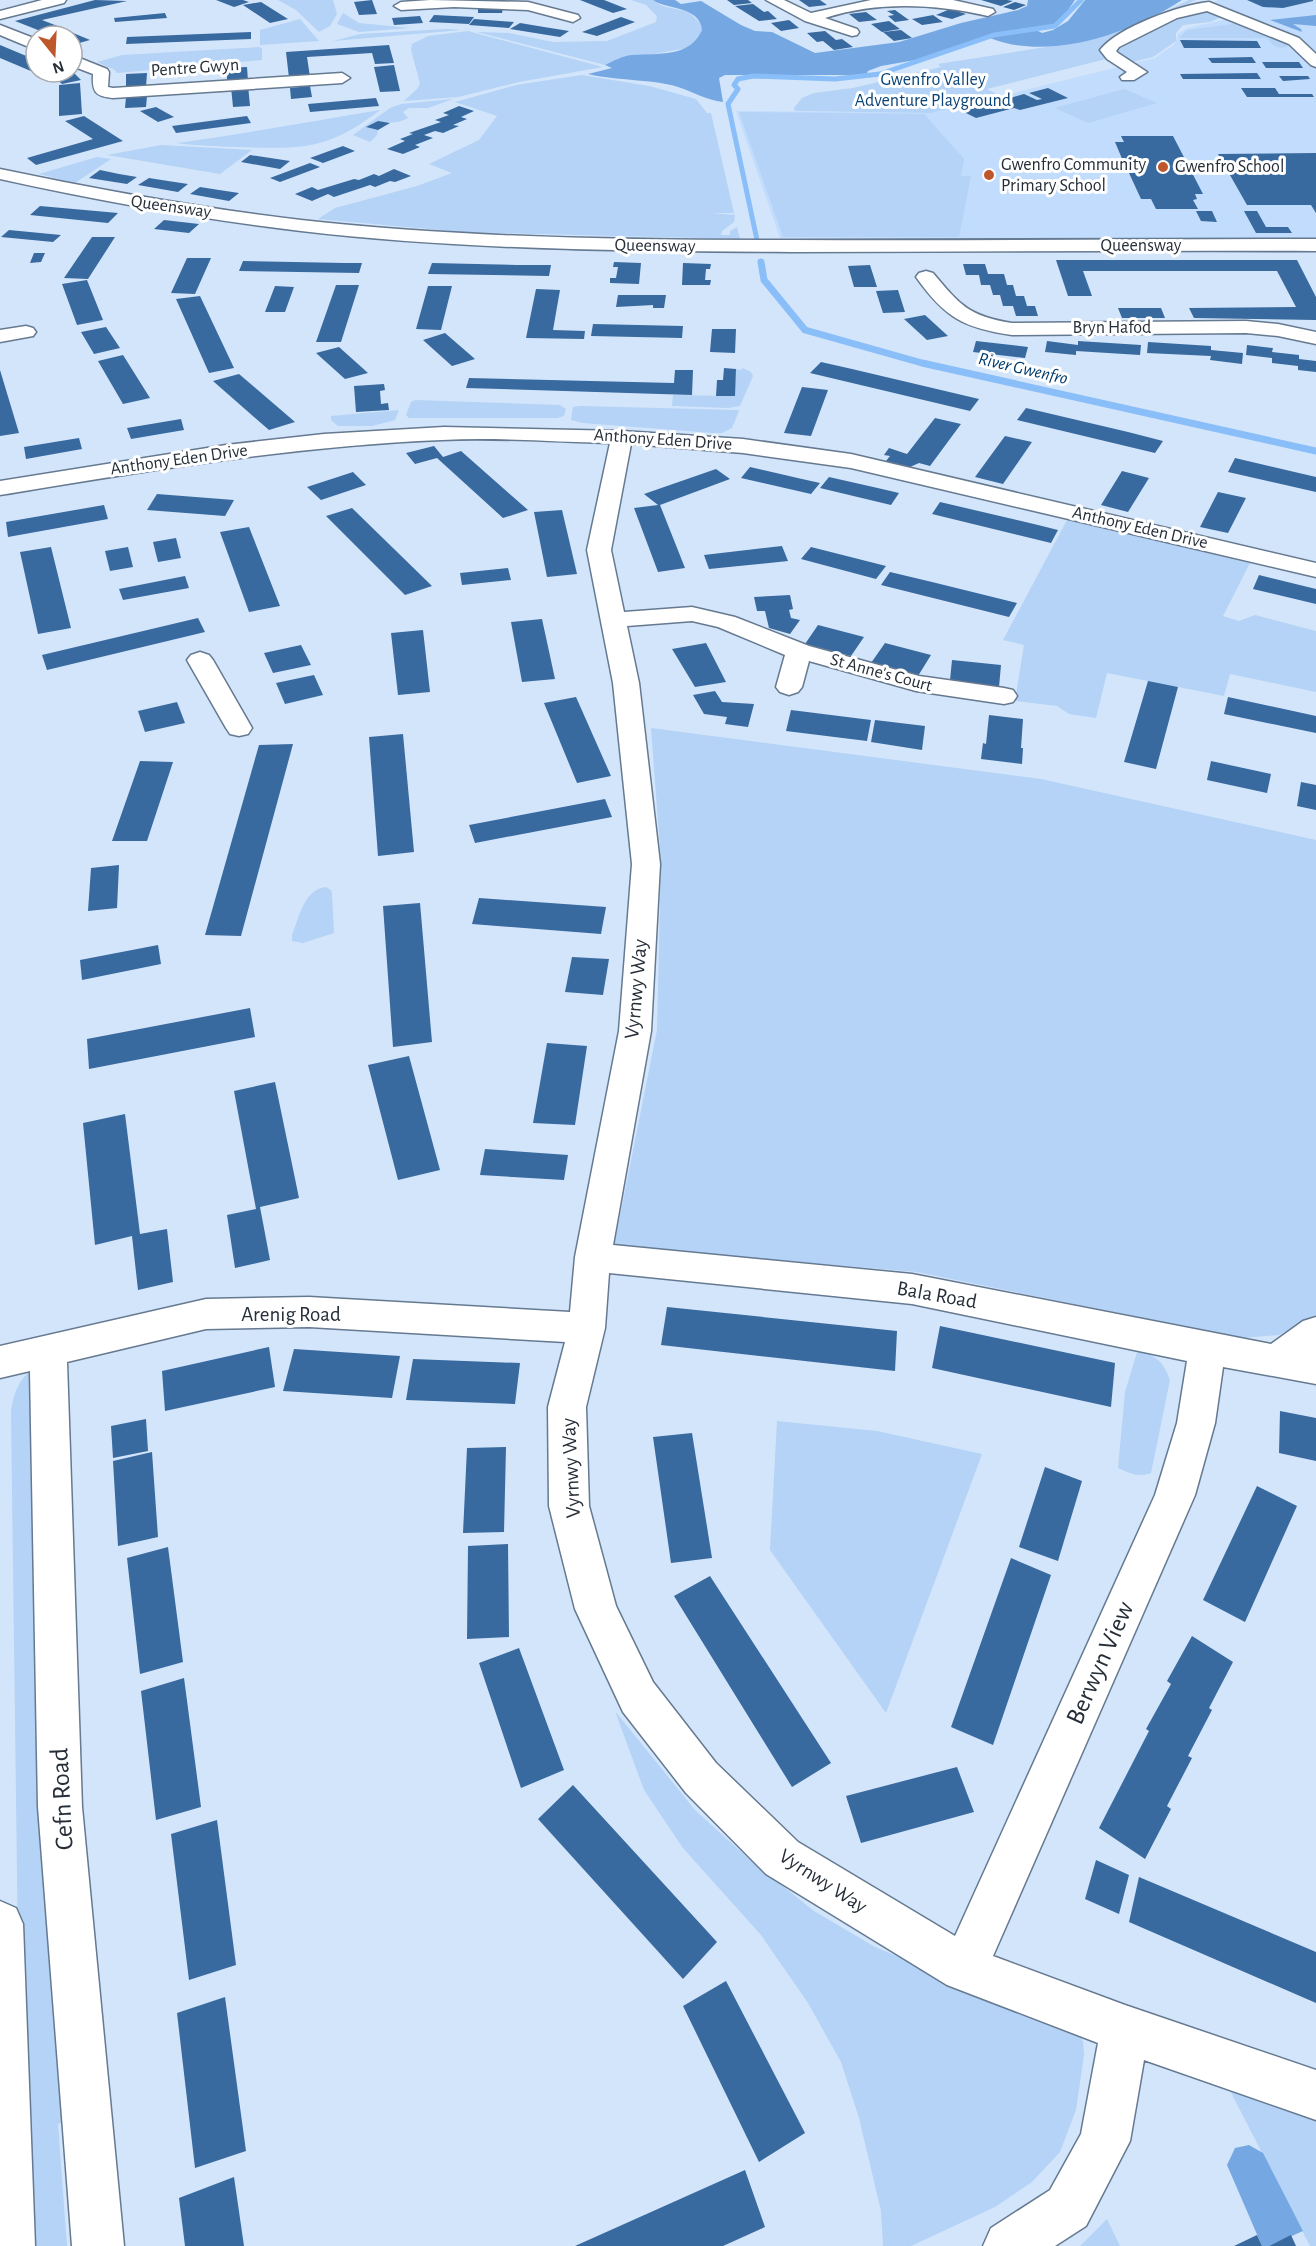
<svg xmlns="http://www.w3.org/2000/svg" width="1316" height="2246" viewBox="0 0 1316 2246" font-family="'Alegreya Sans',sans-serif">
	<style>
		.built { fill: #c1dcfc }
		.green { fill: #b4d3f6 }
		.forest { fill: #75a8e2 }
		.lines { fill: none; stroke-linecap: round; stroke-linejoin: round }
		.stream-far1 { stroke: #8abef9; stroke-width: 5 }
		.stream { stroke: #8abef9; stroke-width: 7 }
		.building { fill: #38699f }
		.minor-casing { stroke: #657990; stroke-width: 3 }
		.tertiary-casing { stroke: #657990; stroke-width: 3 }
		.minor { fill: #fff; fill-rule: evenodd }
		.tertiary { fill: #fff; fill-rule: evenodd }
		.poi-dot { fill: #be572c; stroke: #fff; stroke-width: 2 }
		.labels { text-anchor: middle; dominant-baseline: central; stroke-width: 6; stroke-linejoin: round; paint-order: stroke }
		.far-street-label { font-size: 18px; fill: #262e38; stroke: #fff }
		.far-park-label { font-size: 18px; fill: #0a4377; stroke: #fff }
		.far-poi-label { font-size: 18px; fill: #262e38; stroke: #fff; text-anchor: start }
		.far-water-label { font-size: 18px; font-style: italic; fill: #003a6d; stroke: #fff }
		.street-label { font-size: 21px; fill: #262e38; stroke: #fff }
		.near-street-label { font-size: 26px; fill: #262e38; stroke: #fff }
	</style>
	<rect width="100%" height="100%" fill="#d3e5fa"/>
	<!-- built -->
	<path class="built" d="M1218,0h98v245l-59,1 -4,-8h-473l-44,-127 195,2 224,-55 20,-14 3,-10 10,-6 40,-9 1,-4 -20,-9z"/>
	<!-- green -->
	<path class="green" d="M278,0h55l4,14 -7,12 -11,6 -23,-22z
		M631,0h22l9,6 27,6 12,12 1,6 -5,11 -10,7 -33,6 -25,1 -24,10 -128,-33 32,1 44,9 54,-1 49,-19 1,-6 -11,-11z
		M1189,0h7l-67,34 -23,25 -119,30 13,7 -69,17 -136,-2 -1,-3 8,-10 12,-5 39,-5 88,-21 -3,-3 146,-23 49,-14z
		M1205,9l14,6v3l-9,4 -27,3 -7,8v8l-23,16 -21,5 -17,-11 1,-3 65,-35z
		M343,13l16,10 51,5 -51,4 -22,-8z
		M300,19l19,22 -59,4v-15z
		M1233,24h8l48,19 1,3c-11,4 -17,1 -23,-8h-88l8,-8z
		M446,29l16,1 -129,11 27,-7z
		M468,31l135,36 -84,15 -61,15 -54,4 14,-13 2,-5 -9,-33 1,-6 16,-8z
		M259,47l3,1v12l-145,13 -2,-3 -18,-8 25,-7z
		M582,75l67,11 47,13 11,14h4l23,100h-22l23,2 -1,7 -12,9 -1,4h9v-4l7,-4 3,12 -278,-7 -144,-13 17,-11 82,-22 35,-13 -23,-9 50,-24 18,-24 -42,-14 61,-17z
		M1124,89l33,14 -69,20 -33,-15z
		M453,99l-25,9h-19l-6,4 5,6c-16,9 -26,0 -41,9l11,3 -1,5 -7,7 -17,-7 37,-27 11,-4z
		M380,110c-53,41 -79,39 -143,37 -20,-1 -41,-1 -60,-4 68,-9 135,-22 203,-33z
		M739,112l185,2 40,45 -3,17h10l-12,61h-176z
		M161,145l91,5 -32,24 -113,-19z
		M97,157l14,2 -36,24 -36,-9z
		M743,368l8,4 2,4 -13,30 -12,2 -56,-2 1,-11 61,1 2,-27 5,1z
		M415,400l145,5 6,4 -2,7 -7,2h-148l-3,-3 5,-13z
		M580,406l158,4 1,1 -7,17 -10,5h-9l-130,-10 -12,-3 2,-13z
		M399,410l-4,10 -23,6h-34l-7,-6v-4z
		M1067,520l183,43 -27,53 16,5 16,-6 61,16v61l-86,-18 -6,22 -117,-23 -11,45 -27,-4 -12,-8 -42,-5 9,-56 -21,-5z
		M651,728l390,51 275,61v475l-37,20 -38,3 -324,-66 -303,-26 43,-216 4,-168z
		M326,887l5,3 1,4 2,39 -31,10 -11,-2v-6c7,-17 12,-46 34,-48z
		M1138,1349c19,8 25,12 32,31l-19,93c-12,5 -22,0 -33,-5l7,-76z
		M31,1371l8,405 11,195 21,29 1,16 -17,17 3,52 13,-4 3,37 -16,6 9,122h-35l-12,-141 -9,-693c2,-15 7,-33 20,-41z
		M777,1421l100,10 105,23 -96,259 -116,-163z
		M615,1711l80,99 55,50 64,51 61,36 203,84 5,11 1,13 -8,55 -16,42 -28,30 -37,25 -84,39h-28l-2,-35 -22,-93 -18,-56 -33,-59 -47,-68 -78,-87 -39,-58z
		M1223,2077l93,32v137h-6z
		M1107,2219l13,27h-40z"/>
	<!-- forest -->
	<path class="forest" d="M653,0h22l6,4 20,-3 40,24 14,6 17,1 43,21 84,-11 62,-19 57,-13 9,-4 1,-6h47l-11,16 -12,10 -61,8 -64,24 -46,8 -13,5 -2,4h-141l-6,3 4,24c-17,-2 -29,-10 -45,-15 -24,-8 -62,-6 -90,-13l24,-6 -7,-3c8,-4 18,-9 26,-10 27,-2 59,3 71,-25 -2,-24 -35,-20 -49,-30z
		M1085,0h97c-50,33 -133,62 -192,38 14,-4 40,-13 52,-5l11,-3 15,-9z
		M1316,15v11l-23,-2 8,5 1,3 -32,-12z
		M1249,2145l14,8 40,78 -34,15h-7l-35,-81 8,-17z"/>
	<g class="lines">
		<!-- stream-far1 -->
		<path class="stream-far1" d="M757,240l-29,-136 10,-15 -4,-4 4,-6 15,-3 82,3 45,-5 114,-39 61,-9 26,-26"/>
		<!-- stream -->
		<path class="stream" d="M761,262l3,18 41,50 117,33 394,88"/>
	</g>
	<!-- building -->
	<path class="building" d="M95,0l32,1 -85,19 18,7 -17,5 -28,-11z
		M216,0h27l6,2 -15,5z
		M372,0l5,14 -18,1 -5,-13z
		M580,0h24l23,9 -14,4z
		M727,0h21l4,3 -18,2z
		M799,0h21l7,5 -18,2z
		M981,0h26l6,1 -12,5z
		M1247,0h66v1l-30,7 -20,-1z
		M261,2l27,17 -18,4 -27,-18z
		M1015,2l11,3 -12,5 -11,-3z
		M753,4l11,8 4,-1 9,8 -18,2 -24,-15z
		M503,8l-1,5h-24v-4z
		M950,9l16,5 -14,5 -16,-4z
		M895,10l14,10 -14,2 -7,-6 6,-1 -7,-4z
		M866,12l11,8 -18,2 -10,-8z
		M165,13l2,5 -52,4 -1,-4z
		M434,15l40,2 -5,7 -40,-2z
		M933,15l10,7 -21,3 -10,-6z
		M420,16l3,7 -29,2 -2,-7z
		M621,17l14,5 -38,14 -15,-4z
		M474,19l40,3 -5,6 -40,-3z
		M789,20l10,8 -18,3 -10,-8z
		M889,21l11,8 -18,3 -11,-8z
		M520,23l24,4 25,4 -9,6 -50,-8z
		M66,30l24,10 -18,5v-9h-24z
		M901,30l11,8 -18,3 -11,-9z
		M825,31l11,9 6,-1 11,8 -19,3 -11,-9 -6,1 -10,-9z
		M251,32v7l-125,5 1,-7z
		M1180,40l77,1 4,7h-77z
		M0,45l36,15v12h7l-5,2 -38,-16z
		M389,45l5,18 -19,1 -3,-11 -65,4 3,20 -21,1 -3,-26z
		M1252,57l4,6h-44l-4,-5z
		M1262,62h37l4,6h-37z
		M394,65l6,26 -20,1 -6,-25z
		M247,67l1,14 -21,1v-14z
		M73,72l8,8 -19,4 -9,-8z
		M147,73l-1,14 -20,1v-14z
		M1257,73l4,6h-78l-3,-5z
		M1279,76h29l2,3 -27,2z
		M80,83l2,31 -23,2v-31z
		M248,85l2,21 -17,1 -2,-20z
		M310,86l2,11 -21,2 -1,-11z
		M1048,88l20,10 -48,12 -6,-2 -38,10 -14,-7 62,-17 13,6 5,-1 -13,-6z
		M1241,88h34l4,6h33l2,3h-67z
		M147,96l-1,11 -21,1 1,-11z
		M376,98l3,8 -69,6 -2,-8z
		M459,106l15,5 -13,6 6,2 -14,6 6,1 -16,7 -8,-2 -11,4 9,3 -18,7 5,2 -17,7 -16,-5 18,-8 -5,-2 13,-5 -4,-1 32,-11 -6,-2 14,-5 -6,-2z
		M156,107l18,10 -16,5 -18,-11z
		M84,116l39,25 -87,24 -9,-7 66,-19 -28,-18z
		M247,116l4,7 -75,10 -4,-7z
		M378,121l12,2 -12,7 -12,-3z
		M1121,136h52l30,58h-8l2,5 -4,1 5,9h-42l-5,-10h-10l-12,-26h10l-5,-12h-11l-8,-19h9z
		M343,146l12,5 -32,12 -13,-5z
		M1316,153v60l-5,-8h-64l-29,-51z
		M250,155l40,6 -10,8 -39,-7z
		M310,163l10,4 -40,15 -10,-4z
		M394,169l17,7 -16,6 -5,-1 -15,6 -5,-2 -36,12 -6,-3 -16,7 -17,-7 17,-7 6,3 36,-11 5,1 15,-6 5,2z
		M100,170l19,4 18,3 -10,7 -38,-6z
		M149,178l19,3 20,3 -10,8 -40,-7z
		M200,187l19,3 20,3 -10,8 -39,-7z
		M40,206l78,7 -10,10 -78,-8z
		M1196,211h16l5,11 -16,-1z
		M1244,211h13l9,16h22l4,6h-36z
		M164,220l35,4 -10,9 -35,-4z
		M9,230l52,5 -8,7 -52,-5z
		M92,237h23l-27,42 -24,-1z
		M34,253h11l-4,9 -11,1z
		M187,258h24l-16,36 -24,-1z
		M1056,260h241l19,37v23l-122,-2 -5,-10 107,-1 -19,-36h-194l9,25h-24z
		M243,261l102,2h17l-3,10 -120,-2z
		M614,262l27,1 -2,21 -29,-1v-5h6l2,-11h-5z
		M432,263l85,2h34l-2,11 -121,-2z
		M683,263l28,1 -1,5h-4l-1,11h6l-1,5h-28z
		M963,264h22l3,10h16l3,11h6l3,11h8l3,10h8l3,10h-22l-3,-10h-10l-3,-11h-7l-3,-10h-9l-2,-10h-13z
		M870,265l7,22h-23l-6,-21z
		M87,280l16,40 -26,5 -15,-41z
		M336,285h23l-18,57h-25z
		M275,286l19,1 -9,25h-20z
		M428,286h24l-11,44 -25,-1z
		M536,289l24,1 -7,40 32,1 -1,8 -58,-1z
		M898,290l7,22 -22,1 -7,-22z
		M618,295h48l-2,13h-11v-3l-37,2z
		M200,296l34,72 -25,5 -33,-74z
		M1118,308h43l4,10h-43z
		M925,315l23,21 -21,4 -23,-21z
		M593,324l90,2 -1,12 -91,-2z
		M106,327l14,21 -26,6 -13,-22z
		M712,329h24l-1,24 -25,-1z
		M445,333l30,26 -23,7 -29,-26z
		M976,341l52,6 -3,11 -52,-6z
		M1047,341l31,4v-4l63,4 -1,10 -64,-4v4l-31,-3z
		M1148,342l63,4v4l32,3 -1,11 -32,-4 1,-4 -64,-3z
		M1247,345l26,3 -1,4 27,3v4l17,2v11l-18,-2v-4l-26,-3v-5l-26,-3z
		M339,347l29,26 -23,6 -29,-26z
		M123,355l27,43 -27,6 -25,-43z
		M821,362l31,7 127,30 -9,12 -160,-38z
		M724,368l12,1 -1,27h-19l1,-16h6z
		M0,370l19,63 -19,3z
		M675,370h18l-1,25 -226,-7 3,-10 205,5z
		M239,374l56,48 -26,8 -56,-49z
		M384,384l1,6 -5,1 1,13 7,-1 1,7 -33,2 -2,-26z
		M802,387l26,3 -17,46 -27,-3z
		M1026,408l102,24 35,9 -8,12 -138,-33z
		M935,418l26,6 -31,42 -11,-3 -9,4 -24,-6 4,-5 -6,-1 5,-7 18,6z
		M181,419l3,11 -53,9 -4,-11z
		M1005,436l27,6 -29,42 -28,-7z
		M79,438l3,11 -56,10 -2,-12z
		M434,446l9,11 18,-6 67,59 -25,8 -66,-60 -22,6 -9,-11z
		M1235,458l81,19v15l-88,-20z
		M750,467l52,12 18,4 -9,11 -70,-16z
		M716,469l14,10 -70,26 25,63 -27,4 -24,-64 24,-3 -14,-11z
		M1122,471l27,7 -21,34 -27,-7z
		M353,472l13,13 -45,15 -14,-13z
		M829,477l53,12 17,4 -8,12 -71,-17z
		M1218,492l28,6 -18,35 -28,-6z
		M157,494l77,6 -9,16 -78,-6z
		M940,502l98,23 20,5 -7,13 -119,-29z
		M104,505l4,14 -100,18 -2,-15z
		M352,508l80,78 -27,9 -79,-79z
		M562,510l15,64 -30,3 -13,-65z
		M249,527l31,79 -31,6 -29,-80z
		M176,538l5,20 -23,4 -5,-20z
		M782,546l6,15 -79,8 -5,-14z
		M51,547l20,81 -33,6 -18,-82z
		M128,547l5,20 -23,4 -5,-20z
		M811,547l75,19 -10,13 -75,-20z
		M508,568l3,12 -49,5 -2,-12z
		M890,572l42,10 85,21 -8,14 -128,-32z
		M1259,575l57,14v15l-63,-15z
		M185,576l4,12 -66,12 -4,-11z
		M790,595l3,14 -4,1 2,8 9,2 -10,14 -21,-6 -4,-17h-8l-3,-14z
		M198,618l7,14 -158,38 -5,-15z
		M542,619l13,60 -33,3 -11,-60z
		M818,625l46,12 -13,19 -46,-12z
		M423,630l7,62 -32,3 -7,-62z
		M706,643l20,39 -31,5 -23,-38z
		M885,643l46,12 -13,21 -47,-13z
		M301,645l10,20 -38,8 -9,-20z
		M952,660l49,5 -2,22 -49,-7z
		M314,675l9,20 -38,9 -9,-21z
		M1148,681l30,6 -22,82 -32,-7z
		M715,691l7,11 32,2 -6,23 -23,-3 2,-7 -23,-3 -11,-19z
		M576,697l35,79 -34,7 -33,-80z
		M1228,697l88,19v17l-92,-19z
		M177,702l8,21 -40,9 -7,-21z
		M791,710l80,10 -4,21 -81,-10z
		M989,715l34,4 -2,29h2l-1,16 -41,-5 2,-16 3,1z
		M875,720l50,6 -3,24 -51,-8z
		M403,734l11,118 -36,4 -9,-119z
		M293,744l-52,192 -36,-1 54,-190z
		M140,761l33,1 -26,79h-35z
		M1211,761l60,13 -4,19 -60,-13z
		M1301,782l15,3v25l-19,-4z
		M605,799l7,18 -137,26 -6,-18z
		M119,865l-2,43 -29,3 3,-43z
		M479,898l127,9 -5,27 -129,-10z
		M420,903l12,139 -39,5 -10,-141z
		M158,945l3,19 -79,16 -2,-20z
		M572,957l37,2 -6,36 -38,-3z
		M250,1008l5,29 -166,32 -2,-30z
		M547,1043l40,3 -12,79 -42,-2z
		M409,1056l31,114 -42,10 -30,-115z
		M275,1082l24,116 -39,9 10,53 -35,8 -8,-53 29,-6 -22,-118z
		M125,1114l15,120 27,-5 6,53 -35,8 -6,-54 -37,9 -12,-122z
		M485,1149l83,6 -4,25 -84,-5z
		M667,1307l230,24 -2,40 -234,-26z
		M940,1326l175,37 -4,44 -179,-39z
		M269,1347l6,40 -110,24 -3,-40z
		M294,1349l106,7 -8,42 -109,-7z
		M413,1359l107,4 -5,41 -109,-4z
		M1280,1411l36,7v43l-37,-8z
		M146,1419l2,32 -35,7 -2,-32z
		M692,1433l20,125 -41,5 -18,-126z
		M506,1447l-2,85 -41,1 4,-85z
		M152,1452l6,85 -40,9 -5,-85z
		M1045,1467l37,14 -24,80 -39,-14z
		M1257,1486l40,20 -52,116 -42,-22z
		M508,1544l1,93 -42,2 1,-93z
		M168,1547l15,115 -43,12 -13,-116z
		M1011,1558l40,17 -58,170 -42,-18z
		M710,1576l121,187 -39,24 -118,-191z
		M1192,1636l41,26 -24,46 3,2 -24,46 4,2 -25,48 4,3 -26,50 -46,-31 50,-97 -3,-2 25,-45 -4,-3z
		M519,1648l45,122 -43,18 -42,-125z
		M184,1678l17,129 -45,13 -15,-129z
		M957,1767l17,45 -113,31 -15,-47z
		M573,1785l144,157 -34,37 -145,-160z
		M217,1820l19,145 -47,15 -18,-146z
		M1096,1860l33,15 -10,39 -34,-15z
		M1139,1877l177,75v51l-187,-81z
		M726,1981l79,152 -46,29 -76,-156z
		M225,1997l21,154 -51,17 -18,-155z
		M745,2170l20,57 -42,19h-148z
		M234,2177l10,69h-59l-6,-48z
		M1257,2235l5,11h-28z
		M1291,2235l5,11h-27z"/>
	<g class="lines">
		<!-- minor casing -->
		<g class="minor-casing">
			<path id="minor" d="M42,0h24l-2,3 -64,16v-8z
				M430,0l98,2 50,13 2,3 -7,4 -45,-12 -74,-3 -53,3 -7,-4 7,-4z
				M766,0h18l27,13 60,-13h82l40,9 2,3 -7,4c-53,-12 -110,-15 -163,2l32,11 2,3 -2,3 -5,1 -47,-15z
				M1209,2l90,36 17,16v13l-5,-2 -22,-21 -82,-33 -30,7 -58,29 -3,4 2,2 29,19 -13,8h-12l-2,-3 7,-5 -20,-13 -7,-9c18,-23 80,-45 109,-48z
				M0,25l36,14v11l-36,-15z
				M72,55l35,14 2,3 -1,15 5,1 229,-15 8,5 -8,5 -229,15c-18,-2 -21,-6 -20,-24l-21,-8z
				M0,169c100,21 199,39 301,51 162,18 327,20 491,20 174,1 349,-1 524,-1v12c-175,-1 -350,1 -525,1 -163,-1 -328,-2 -490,-21 -102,-12 -201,-30 -301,-52z
				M926,271l7,2c27,32 35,43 79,50l234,-2 32,3 38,8v12l-38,-8 -32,-3 -234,2c-48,-7 -67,-17 -96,-58l3,-4z
				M26,326l7,2 3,4 -3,4 -33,6v-12z
				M444,427l178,4 121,8 108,15 465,109v14l-465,-109 -108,-15 -112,-9 -20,106 13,62 68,-5 43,10 74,29 110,30 85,12 9,2 4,6 -4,6 -9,2 -88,-13 -107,-30 -7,26 -4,5 -9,3 -9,-3 -4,-5 9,-32 -67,-28 -26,-6 -65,5 12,57 21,181 -9,167 -38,214 299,29 359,70 32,-23 13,-4v67l-93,-17 -8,56 -20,72 -202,461 132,49 191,65v50l-172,-60 -14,81 -44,85 -31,20h-72l8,-18 59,-38 31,-56 17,-91 -151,-58 -181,-111 -80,-81 -63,-81 -48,-103 -26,-103 -1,-99 17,-65 -256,-15 -103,2 -139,33 15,445 42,439h-52l-34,-439 -8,-436 -30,7v-32l206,-47 103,-2 261,15 5,-55 44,-226 13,-167 -19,-181 -26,-133 23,-107c-56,-1 -113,-6 -168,-3 -149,6 -295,31 -442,55v-14l226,-36 98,-11zM609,1273l303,31 275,57 -10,62 -22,72 -200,441 -157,-94 -82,-79 -63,-81 -37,-76 -27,-100 -3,-99 19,-79z
				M200,652l9,3 4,5 39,68 -4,6 -9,2 -9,-2 -4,-6 -39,-68 4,-5z"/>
		</g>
		<!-- tertiary casing -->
		<g class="tertiary-casing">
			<path id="tertiary" d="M0,1901l16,7 7,16 12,322h-35z"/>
		</g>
		<!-- minor -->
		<use href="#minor" class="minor"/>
		<!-- tertiary -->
		<use href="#tertiary" class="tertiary"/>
	</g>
	<!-- markers -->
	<g class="poi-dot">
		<circle cx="1163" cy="167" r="6"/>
		<circle cx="989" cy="175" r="6"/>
	</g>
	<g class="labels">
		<!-- far-street labels -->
		<g class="far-street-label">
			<text transform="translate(195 68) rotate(-4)">Pentre Gwyn</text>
			<text transform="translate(171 207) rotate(8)">Queensway</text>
			<text transform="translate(655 246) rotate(1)">Queensway</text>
			<text x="1141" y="246">Queensway</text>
			<text x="1112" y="328">Bryn Hafod</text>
			<text transform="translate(663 440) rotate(4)">Anthony Eden Drive</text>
			<text transform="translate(179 460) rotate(-8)">Anthony Eden Drive</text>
			<text transform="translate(1140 528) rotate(13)">Anthony Eden Drive</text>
			<text transform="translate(881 673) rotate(15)">St Anne's Court</text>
		</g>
		<!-- far-park labels -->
		<g class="far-park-label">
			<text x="933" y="80">Gwenfro Valley<tspan x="933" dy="21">Adventure Playground</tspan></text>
		</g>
		<!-- far-poi labels -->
		<g class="far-poi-label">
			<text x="1001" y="165">Gwenfro Community<tspan x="1001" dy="21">Primary School</tspan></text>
			<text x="1175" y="167">Gwenfro School</text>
		</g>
		<!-- far-water labels -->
		<g class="far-water-label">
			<text transform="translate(1023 369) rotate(13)">River Gwenfro</text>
		</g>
		<!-- street labels -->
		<g class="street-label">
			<text transform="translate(636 989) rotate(-85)">Vyrnwy Way</text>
			<text transform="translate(937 1295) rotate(10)">Bala Road</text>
			<text x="291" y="1314">Arenig Road</text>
			<text transform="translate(571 1468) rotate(-93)">Vyrnwy Way</text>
			<text transform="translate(823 1881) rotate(33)">Vyrnwy Way</text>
		</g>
		<!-- near-street labels -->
		<g class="near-street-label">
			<text transform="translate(1100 1663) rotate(-66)">Berwyn View</text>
			<text transform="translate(62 1799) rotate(-93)">Cefn Road</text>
		</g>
	</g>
	<!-- north arrow -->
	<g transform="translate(54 54) rotate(162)"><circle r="28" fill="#ffffff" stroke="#a8abaf" stroke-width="1.5"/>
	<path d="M0-4.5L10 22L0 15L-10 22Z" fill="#be572c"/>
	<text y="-9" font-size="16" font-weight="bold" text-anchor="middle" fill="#262e38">N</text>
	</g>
</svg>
